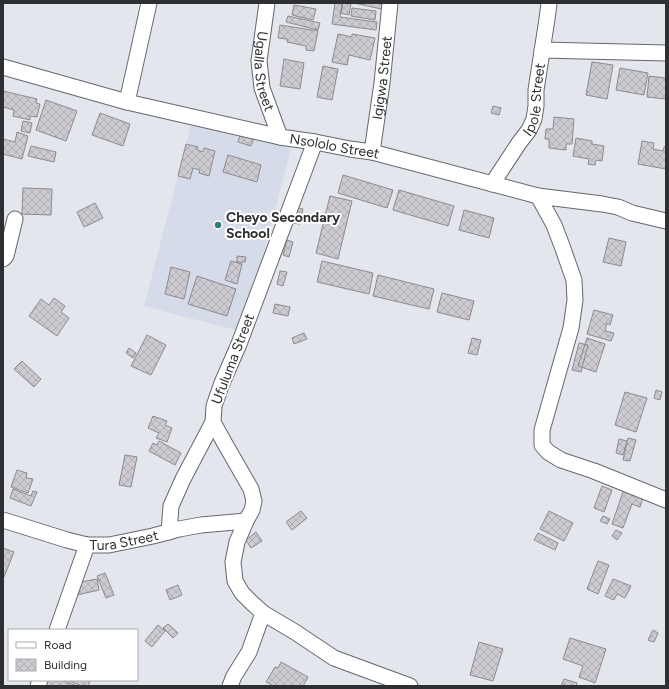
<svg xmlns="http://www.w3.org/2000/svg" width="669" height="689" viewBox="0 0 669 689" font-family="Figtree,sans-serif">
	<style>
		.built { fill: #d5dbe8 }
		.building { fill: url(#building-cross-hatch); stroke: #8c8a8f }
		.lines { fill: none; stroke-linecap: round; stroke-linejoin: round }
		.minor-casing { stroke: #65676d; stroke-width: 17 }
		.minor { stroke: #fff; stroke-width: 15 }
		.poi-dot { fill: #347c79; stroke: #fff; stroke-width: 1.5 }
		.labels { text-anchor: middle; dominant-baseline: central; stroke-width: 4; stroke-linejoin: round; paint-order: stroke }
		.street-label { font-size: 14px; fill: #2e2f32; stroke: #fff }
		.poi-label { font-size: 14px; font-weight: bold; fill: #2e2f32; stroke: #fff; text-anchor: start }
	</style>
	<defs>
		<pattern id="building-cross-hatch" width="8" height="8" patternUnits="userSpaceOnUse"><rect width="8" height="8" fill="#cdcbd1"/><path d="M0 0l8 8M0 8l8-8" fill="none" stroke="#b0afb4"/></pattern>
	</defs>
	<rect width="100%" height="100%" fill="#e3e6ec"/>
	<!-- built -->
	<path class="built" d="M193,118l99,27 -49,187 -99,-26z"/>
	<!-- building -->
	<path class="building" d="M335,3h7l-2,14 37,5 -1,8 -44,-6z
		M343,3h8l-2,12 -8,-2z
		M354,3h21l7,1 -1,5z
		M294,5l22,4 -3,11 -21,-5z
		M352,8l24,3 -1,9 -24,-4z
		M288,16l32,7 -2,7 -32,-8z
		M280,25l38,6 -4,20 -8,-1v-4l-19,-4v-3l-9,-1z
		M338,34l14,3v-3l23,4 -5,22 -21,-5 -2,10 -15,-3z
		M284,59l20,4 -4,26 -20,-3z
		M592,62l21,3 -6,34 -21,-4z
		M323,66l15,3 -6,31 -15,-3z
		M620,68l28,5 -4,22 -28,-5z
		M649,76l17,2v21l-19,-2z
		M3,91l34,8 -1,4 4,1 -3,13 -7,-1v4l-17,-4 1,-6 -11,-3z
		M46,100l31,11 -11,30 -30,-11z
		M493,106l8,2 -2,7 -8,-2z
		M100,113l30,11 -7,22 -31,-11z
		M554,117l20,2 -2,25h-6v6l-17,-2v-9h-4l1,-10h7z
		M23,121l9,2 -2,10 -9,-2z
		M17,132l11,4 -6,23 -19,-5v-15l12,3z
		M241,133l13,4 -3,9 -13,-4z
		M576,138l16,3v3l12,2 -2,15 -6,-1 -1,5 -7,-1 1,-5 -16,-3z
		M642,141l12,2 -1,6 10,2 1,-4h2v22l-28,-5z
		M186,144l12,3 -1,3 6,2 1,-4 11,3 -6,25 -10,-3 1,-3 -7,-2 -3,11 -12,-3z
		M31,146l25,6 -2,10 -26,-6z
		M228,155l33,10 -4,17 -34,-10z
		M343,175l50,15 -6,18 -49,-15z
		M23,188l29,1 -1,26 -29,-1z
		M399,190l55,16 -6,20 -55,-16z
		M330,196l22,5 -14,58 -22,-6z
		M95,203l8,15 -19,9 -7,-15z
		M295,207l8,2 -3,15 -8,-1z
		M464,210l30,8 -5,20 -30,-8z
		M609,238l17,4 -5,24 -18,-4z
		M287,240l6,2 -4,15 -6,-2z
		M237,256l9,1 -1,5h-8z
		M231,261l11,3 -5,20 -12,-4z
		M322,261l51,12 -4,21 -52,-12z
		M171,267l19,5 -6,27 -19,-5z
		M280,271l7,1 -4,14 -6,-2z
		M378,275l56,14 -5,20 -56,-13z
		M197,276l39,13 -9,27 -39,-12z
		M442,293l32,8 -5,19 -32,-8z
		M54,298l11,8 -4,6 8,6 -12,18 -28,-20 12,-17 8,6z
		M275,304l15,3 -2,9 -15,-3z
		M594,310l19,5 -3,10 -3,-2 -2,8 9,2 -3,8 -24,-7z
		M304,333l3,6 -13,5 -2,-6z
		M147,335l19,10 -15,30 -20,-9z
		M472,338l9,2 -4,15 -9,-2z
		M587,338l18,6 -9,28 -18,-6z
		M579,343l9,2 -7,27 -9,-2z
		M129,348l7,5 -3,5 -7,-5z
		M22,361l19,18 -7,8 -20,-18z
		M656,390l6,2 -2,8 -6,-2z
		M625,392l22,6 -11,34 -21,-7z
		M153,416l14,5 -2,4 7,3 -5,14 -11,-4 3,-5 -11,-5z
		M628,438l8,2 -6,21 -7,-1z
		M619,439l8,2 -4,14 -7,-2z
		M159,441l22,12 -6,12 -26,-14 4,-8 4,2z
		M125,455l12,2 -6,30 -12,-2z
		M17,470l10,3 -1,5 7,1 -5,14 -17,-6z
		M602,486l10,4 -8,22 -10,-4z
		M13,489l18,7 2,-5 4,1 -6,14 -21,-8z
		M624,489l19,8 -3,10 -8,-3 -9,24 -11,-4z
		M301,511l6,7 -15,12 -6,-8z
		M549,511l24,12 -9,18 -24,-12z
		M603,516l7,3 -3,5 -7,-3z
		M616,530l6,3 -5,7 -5,-4z
		M256,532l6,9 -11,7 -5,-8z
		M538,533l20,10 -3,7 -21,-10z
		M3,548l11,4 -10,25h-1z
		M598,561l11,4 -11,29 -11,-5z
		M105,573l9,22 -8,3 -9,-22z
		M97,579l2,11 -22,5 -2,-12z
		M613,579l18,7 -6,12 -8,-4 -3,6 -9,-4z
		M178,585l4,10 -12,5 -4,-10z
		M168,624l10,9 -5,5 -10,-10z
		M158,625l7,6 -13,16 -7,-6z
		M653,630l5,3 -4,9 -6,-2z
		M570,638l36,11 -11,34 -16,-6 4,-11 -20,-7z
		M479,642l24,7 -10,32 -23,-6z
		M281,662l27,15 -5,9h-29l-8,-4 9,-15 3,1z
		M564,679l13,4 -1,3h-15z
		M46,680h14l17,6h-33z
		M66,680h23l1,1 -2,5h-6z"/>
	<g class="lines">
		<!-- minor casing -->
		<g class="minor-casing">
			<g id="minor">
				<path id="s1" d="M267,3l-8,58 3,27 18,49"/>
				<path d="M542,50l124,3"/>
				<path id="s2" d="M3,67l124,35 153,35 35,5 35,7 22,3 166,44 64,8 16,3 14,6 34,8"/>
				<path d="M127,102l22,-99"/>
				<path d="M315,142l-76,202 -17,39 -8,23 -1,16 11,20 27,47 3,12 -2,9 -6,11 -9,21 -4,20 2,19 7,12 9,9 12,11 32,19 39,26 76,28"/>
				<path id="s3" d="M372,152l10,-69 8,-80"/>
				<path id="s4" d="M492,184l27,-41 10,-13 5,-11 2,-13v-16l11,-71 2,-16"/>
				<path d="M538,196l16,29 8,21 12,34 1,20 -4,28 -29,102v15l6,7 13,8 33,11 72,29"/>
				<path d="M3,259l3,-3 9,-37"/>
				<path id="s5" d="M3,520l64,20 20,5h22l44,-9 26,-7 22,-4 45,-4"/>
				<path d="M169,532l2,-26 12,-27 30,-57"/>
				<path d="M57,630l30,-85"/>
				<path d="M38,686l2,-6"/>
				<path d="M230,686l4,-10 15,-24 14,-39"/>
			</g>
		</g>
		<!-- minor -->
		<use href="#minor" class="minor"/>
	</g>
	<!-- markers -->
	<circle class="poi-dot" cx="218" cy="225" r="4"/>
	<g class="labels">
		<!-- street labels -->
		<g class="street-label">
			<text stroke="none"><textPath href="#s1" startOffset="69">Ugalla Street</textPath></text>
			<text stroke="none"><textPath href="#s3" startOffset="75">Igigwa Street</textPath></text>
			<text stroke="none"><textPath href="#s4" startOffset="97">Ipole Street</textPath></text>
			<text stroke="none"><textPath href="#s2" startOffset="341">Nsololo Street</textPath></text>
			<text transform="translate(233 359) rotate(-69)">Ufuluma Street</text>
			<text stroke="none"><textPath href="#s5" startOffset="125">Tura Street</textPath></text>
		</g>
		<!-- poi labels -->
		<g class="poi-label">
			<text x="226" y="217">Cheyo Secondary<tspan x="226" dy="16">School</tspan></text>
		</g>
	</g>
	<!-- border -->
	<rect width="669" height="689" fill="none" stroke="#2e2f32" stroke-width="8"/>
	<!-- legend -->
	<rect x="8" y="629" width="130" height="52" fill="#ffffff" stroke="#abacad"/>
	<rect x="16" y="642" width="20" height="6" fill="#ffffff" stroke="#abacad"/>
	<text x="44" y="649" font-size="12" fill="#2e2f32">Road</text>
	<rect x="16" y="659" width="20" height="12" fill="url(#building-cross-hatch)" stroke="#abacad"/>
	<text x="44" y="669" font-size="12" fill="#2e2f32">Building</text>
</svg>
